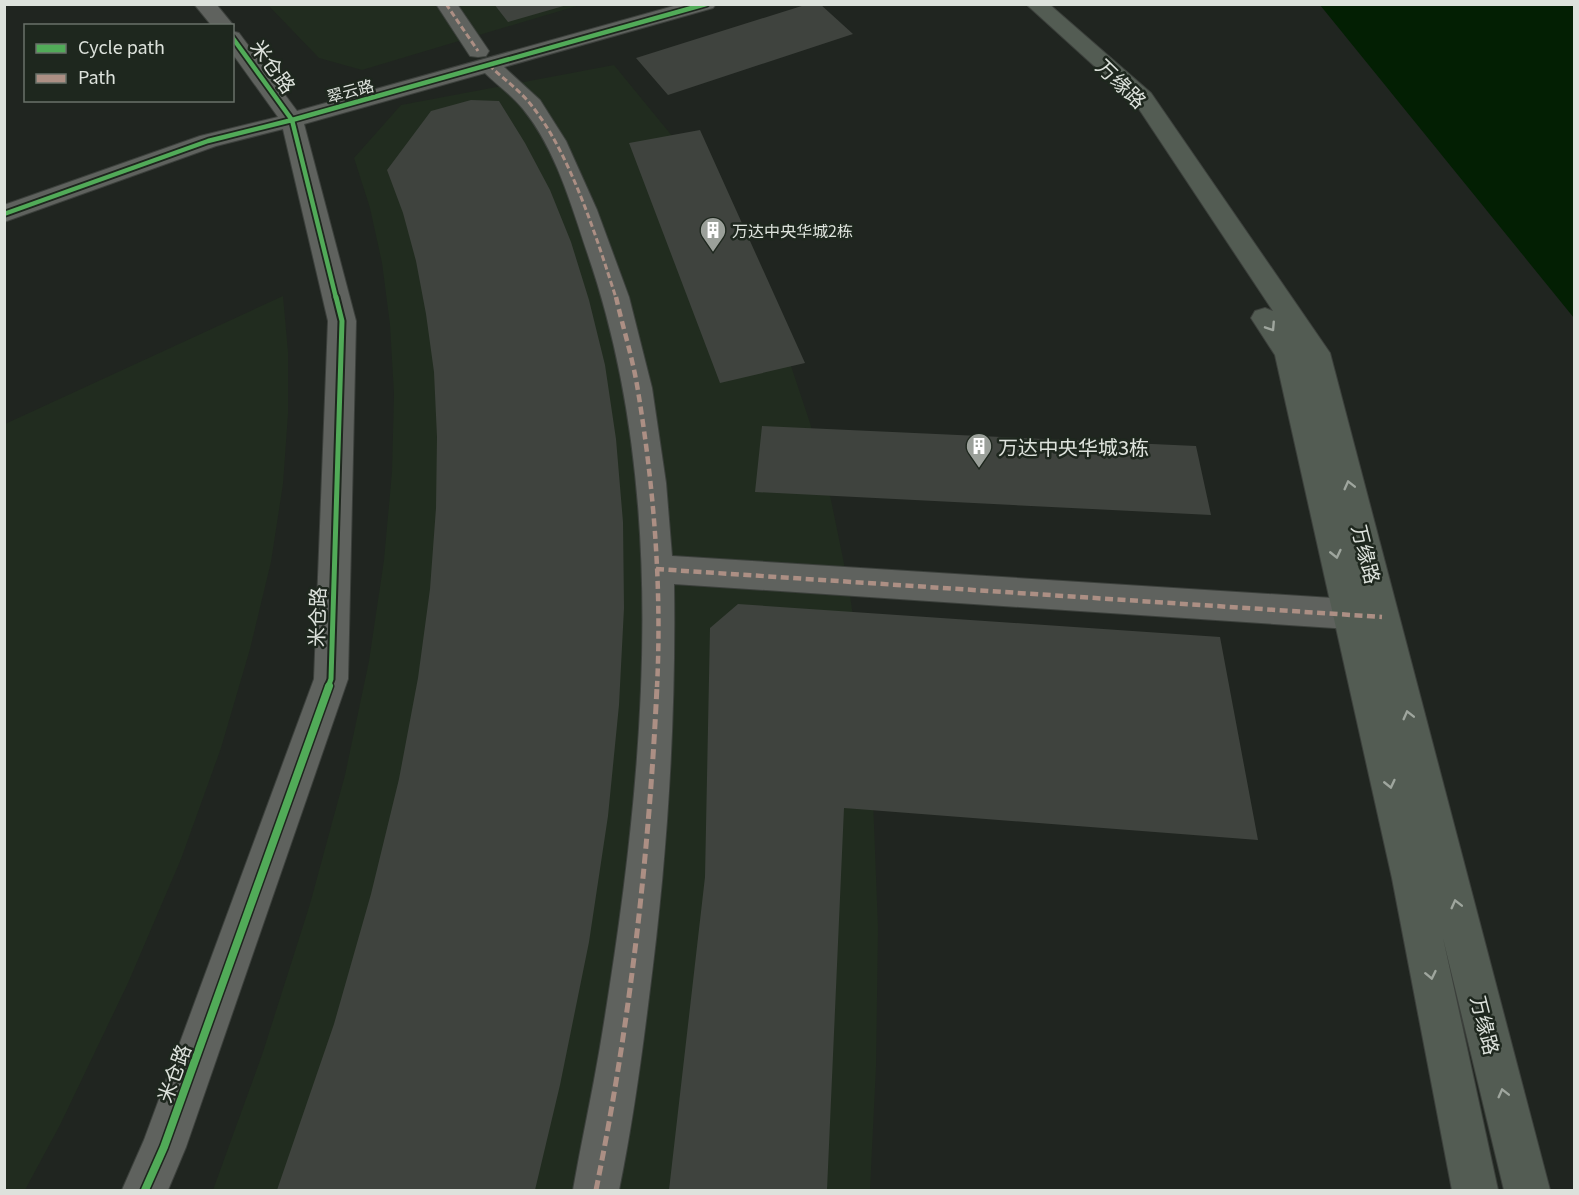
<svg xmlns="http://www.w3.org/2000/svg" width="1579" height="1195" viewBox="0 0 1579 1195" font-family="Georgia,'Noto Sans SC',serif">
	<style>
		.built { fill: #212c1f }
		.water { fill: #031f03 }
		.building { fill: #3f433e }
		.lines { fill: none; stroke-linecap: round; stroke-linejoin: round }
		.minor-casing { stroke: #3c403c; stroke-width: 2 }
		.major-casing { stroke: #3c403c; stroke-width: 2 }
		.minor { fill: #5f625e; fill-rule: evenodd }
		.major { fill: #535c53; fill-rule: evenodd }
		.quiet-far2 { stroke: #ac8f84; stroke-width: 3; stroke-dasharray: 6 3; stroke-linecap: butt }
		.quiet-far1 { stroke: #ac8f84; stroke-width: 4.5; stroke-dasharray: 8 4.5; stroke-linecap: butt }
		.quiet { stroke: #ac8f84; stroke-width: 5; stroke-dasharray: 10 5; stroke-linecap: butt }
		.cycleway-far2-casing { stroke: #1e271e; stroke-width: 8 }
		.cycleway-far1-casing { stroke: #1e271e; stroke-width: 9 }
		.cycleway-casing { stroke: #1e271e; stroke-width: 11 }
		.cycleway-far2 { stroke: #51ab58; stroke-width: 4.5 }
		.cycleway-far1 { stroke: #51ab58; stroke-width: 5 }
		.cycleway { stroke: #51ab58; stroke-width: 8 }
		.oneway { stroke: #9fa69e }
		.labels { text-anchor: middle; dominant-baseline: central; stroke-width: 5; stroke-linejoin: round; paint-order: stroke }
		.far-street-label { font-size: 16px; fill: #dde2dc; stroke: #1e271e }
		.far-poi-label { font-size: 16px; fill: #dde2dc; stroke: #1e271e; text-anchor: start }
		.street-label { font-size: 20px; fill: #dde2dc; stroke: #1e271e }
		.poi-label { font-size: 20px; fill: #dde2dc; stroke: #1e271e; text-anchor: start }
	</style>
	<rect width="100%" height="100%" fill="#202520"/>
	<!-- built -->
	<path class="built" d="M268,5h312l-218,65 -43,-12z
		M614,65l63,77 110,212 23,69 21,77 18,88 14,98 10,113 5,129 -2,139 -6,123h-657l49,-135 48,-151 35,-129 24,-114 15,-101 8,-88 2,-78 -4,-69 -8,-62 -12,-55 -16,-50 47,-53z
		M283,296l5,56v62l-5,70 -12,78 -21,87 -29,99 -40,111 -53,124 -68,142 -35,65h-20v-766z"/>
	<!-- water -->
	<path class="water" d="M1320,5h254v313z"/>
	<!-- building -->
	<path class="building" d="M494,4h73v1l-59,17z
		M808,4h12l33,30 -185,61 -32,-37z
		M471,100l28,1 26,42 25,47 21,52 18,58 16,65 11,74 7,83 1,86 -5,97 -11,111 -19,126 -29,143 -25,105h-258l57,-166 37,-130 28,-115 19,-101 12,-89 6,-81 1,-71 -3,-65 -8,-58 -10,-53 -13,-48 -16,-43 44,-59z
		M700,130l105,233 -85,20 -91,-240z
		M762,426l434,20 15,69 -456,-23z
		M738,604l482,33 38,203 -414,-32 -17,382h-158l36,-313 5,-249z"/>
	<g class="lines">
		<!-- minor casing -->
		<g class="minor-casing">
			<path id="minor" d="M194,4h22l18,22 -2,3v-3h-20z
				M436,4h21l32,47 -3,5 -8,1 -8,-1z
				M681,4h35l-3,4 -209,59 36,33 26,41 31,69 32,87 23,91 14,95 6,73 707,45 12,5 5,10 -5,10 -12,5 -705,-47c2,139 -7,276 -25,413 -8,65 -17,130 -30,193h-46c8,-47 19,-95 27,-143 43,-258 74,-544 -13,-795 -16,-48 -32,-104 -64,-143 -11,-14 -26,-24 -38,-36l-181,51 52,197 -8,358 -162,468 -18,43h-46l22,-50 170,-461 14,-358 -45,-192 -67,17 -212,76v-17l196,-69 78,-19 -46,-64v-22l7,2 58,78z"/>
		</g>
		<!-- major casing -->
		<g class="major-casing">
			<path id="major" d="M1026,4h23l102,89 179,260 220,837h-46l-61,-252 55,252h-46l-60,-312 -117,-523 -24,-37 4,-7 10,-3 8,3 -138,-208z"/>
		</g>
		<!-- minor -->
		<use href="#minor" class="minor"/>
		<!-- major -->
		<use href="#major" class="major"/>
		<!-- quiet-far2 -->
		<path class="quiet-far2" d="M446,4l32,47
			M489,65c14,14 31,25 43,41 39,49 65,133 84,192"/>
		<!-- quiet-far1 -->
		<path class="quiet-far1" d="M616,297c7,31 17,62 22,94 16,97 24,198 19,296
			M656,569l726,48"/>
		<!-- quiet -->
		<path class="quiet" d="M596,1190c34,-166 53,-335 61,-504"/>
		<!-- cycleway-far2 casing -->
		<g class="cycleway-far2-casing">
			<path id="cycleway-far2" d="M232,37l60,83 44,178
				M4,214l204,-73 84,-21 414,-116"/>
		</g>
		<!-- cycleway-far1 casing -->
		<g class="cycleway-far1-casing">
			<path id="cycleway-far1" d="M328,687l3,-8 11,-358 -6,-24"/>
		</g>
		<!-- cycleway casing -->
		<g class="cycleway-casing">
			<path id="cycleway" d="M145,1190l19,-43 165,-461"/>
		</g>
		<!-- cycleway-far2 -->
		<use href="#cycleway-far2" class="cycleway-far2"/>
		<!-- cycleway-far1 -->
		<use href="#cycleway-far1" class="cycleway-far1"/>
		<!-- cycleway -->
		<use href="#cycleway" class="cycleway"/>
	</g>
	<!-- one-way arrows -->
	<defs><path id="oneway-chevron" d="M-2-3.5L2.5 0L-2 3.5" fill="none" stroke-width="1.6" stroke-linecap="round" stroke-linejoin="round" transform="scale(1.5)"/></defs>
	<g class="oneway">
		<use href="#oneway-chevron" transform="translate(1271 327) rotate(57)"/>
		<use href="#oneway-chevron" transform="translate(1349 485) rotate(-104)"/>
		<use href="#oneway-chevron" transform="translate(1336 554) rotate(77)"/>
		<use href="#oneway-chevron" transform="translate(1408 715) rotate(-104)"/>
		<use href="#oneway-chevron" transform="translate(1390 784) rotate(77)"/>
		<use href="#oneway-chevron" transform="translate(1456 904) rotate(-104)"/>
		<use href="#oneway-chevron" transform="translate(1431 975) rotate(78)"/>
		<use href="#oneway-chevron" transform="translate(1503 1093) rotate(-104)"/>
	</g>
	<!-- icons -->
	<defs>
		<g id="building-pin" transform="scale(1.35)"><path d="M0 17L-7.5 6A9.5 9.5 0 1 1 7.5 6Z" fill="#9ba09a" stroke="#1e271e"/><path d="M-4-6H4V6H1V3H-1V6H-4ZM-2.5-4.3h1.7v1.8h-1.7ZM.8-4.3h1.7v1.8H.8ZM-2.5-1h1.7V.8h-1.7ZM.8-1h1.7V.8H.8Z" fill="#fff"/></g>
	</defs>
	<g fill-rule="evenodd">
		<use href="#building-pin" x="713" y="230"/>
		<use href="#building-pin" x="979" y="446"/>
	</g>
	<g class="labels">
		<!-- far-street labels -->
		<g class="far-street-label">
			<text transform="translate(350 90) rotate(-15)">翠云路</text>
		</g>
		<!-- far-poi labels -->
		<g class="far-poi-label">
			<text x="732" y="230">万达中央华城2栋</text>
		</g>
		<!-- street labels -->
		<g class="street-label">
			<text transform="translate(274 66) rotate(54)">米仓路</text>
			<text transform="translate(1122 83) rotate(44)">万缘路</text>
			<text transform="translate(1367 554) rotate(76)">万缘路</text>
			<text transform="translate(316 617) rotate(-88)">米仓路</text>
			<text transform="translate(1486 1025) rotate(76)">万缘路</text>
			<text transform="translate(173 1073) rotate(-70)">米仓路</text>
		</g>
		<!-- poi labels -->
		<g class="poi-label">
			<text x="998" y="446">万达中央华城3栋</text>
		</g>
	</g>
	<!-- border -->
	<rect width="1579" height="1195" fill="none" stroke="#dde2dc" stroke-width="12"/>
	<!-- legend -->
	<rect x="24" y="24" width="210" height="78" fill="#1e271e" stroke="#6a726a" stroke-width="1.5"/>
	<rect x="36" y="44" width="30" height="9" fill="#51ab58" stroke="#6a726a" stroke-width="1.5"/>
	<text x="78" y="54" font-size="18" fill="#dde2dc">Cycle path</text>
	<rect x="36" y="74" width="30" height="9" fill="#ac8f84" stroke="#6a726a" stroke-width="1.5"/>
	<text x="78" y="84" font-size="18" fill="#dde2dc">Path</text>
</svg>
